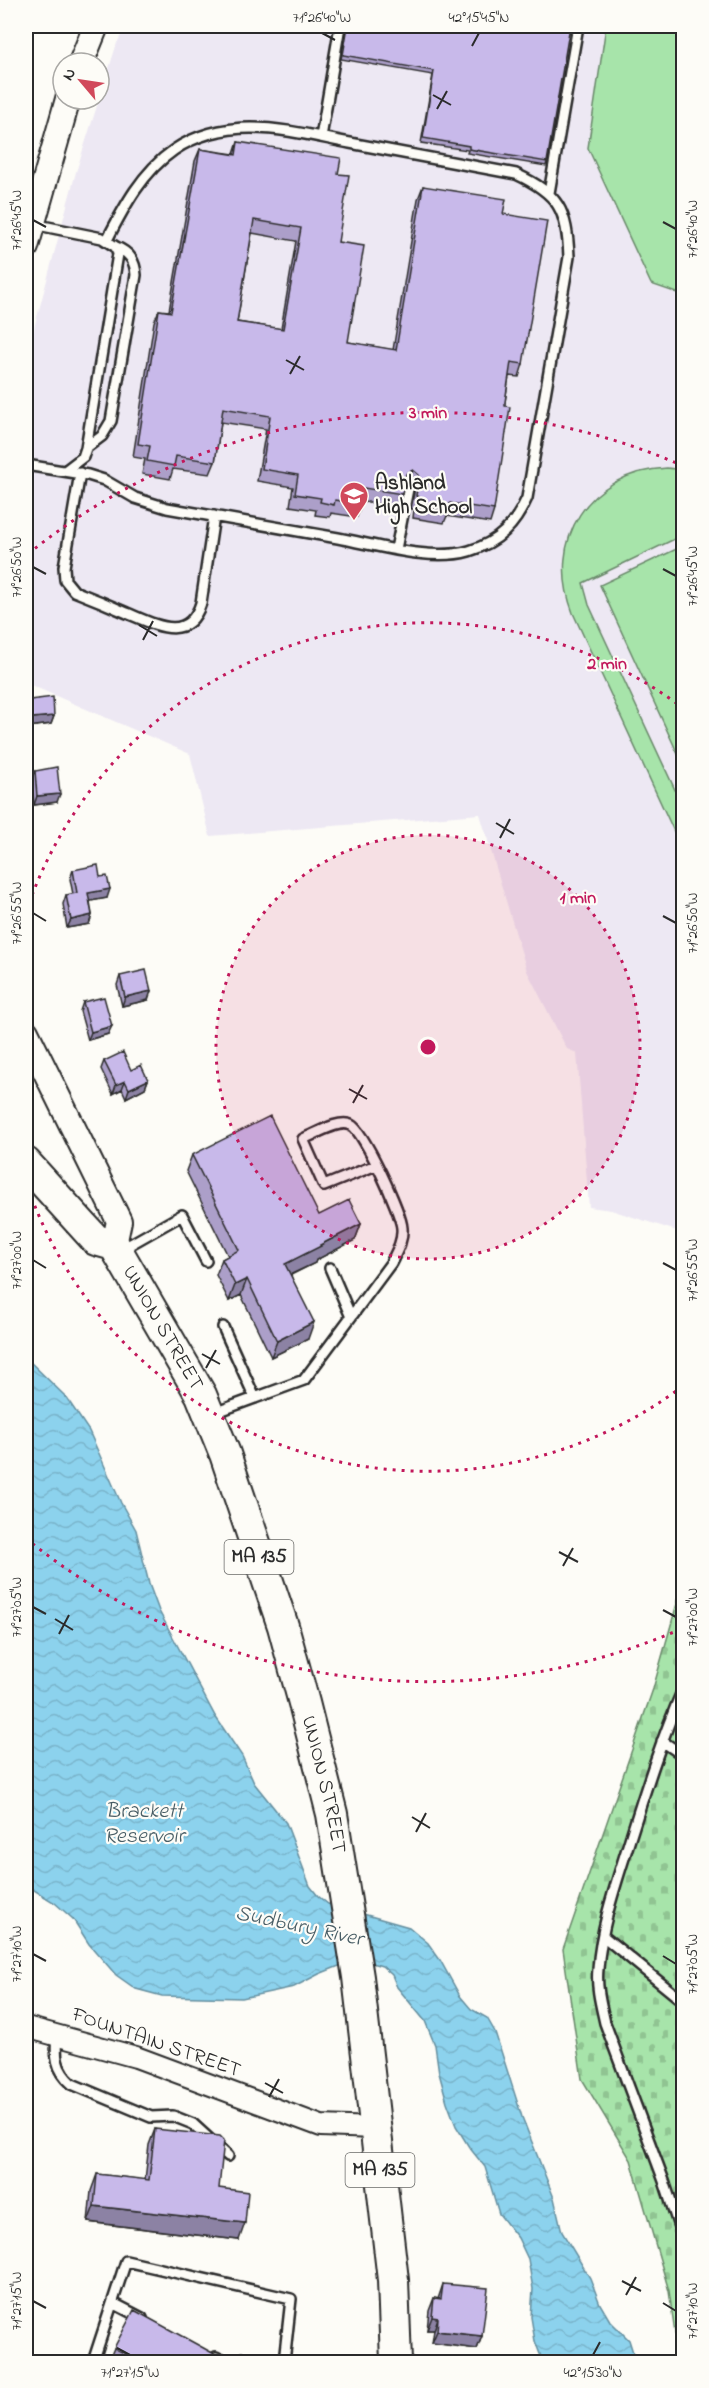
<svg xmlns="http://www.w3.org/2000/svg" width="709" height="2388" viewBox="0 0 709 2388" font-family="'Indie Flower',sans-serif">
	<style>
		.built { fill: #ede8f3 }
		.cemetery { fill: url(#cemetery-stones); stroke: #69886a; stroke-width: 1.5 }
		.pitch { fill: #a7e4aa; stroke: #69886a; stroke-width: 1.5 }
		.water { fill: url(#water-waves); stroke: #658f9f; stroke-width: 1.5 }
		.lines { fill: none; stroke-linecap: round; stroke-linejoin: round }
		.service-casing { stroke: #2b2b2b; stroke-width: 14 }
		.minor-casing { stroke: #2b2b2b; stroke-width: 24 }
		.tertiary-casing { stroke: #2b2b2b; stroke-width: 28 }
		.primary-casing { stroke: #2b2b2b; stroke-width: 34 }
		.service { stroke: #fdfcf7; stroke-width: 9 }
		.minor { stroke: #fdfcf7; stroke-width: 20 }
		.tertiary { stroke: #fdfcf7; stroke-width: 24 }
		.primary { stroke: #fdfcf7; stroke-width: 30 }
		.wall { fill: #ac9fc9; stroke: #2b2b2b; stroke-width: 1.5; fill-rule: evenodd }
		.shaded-wall { fill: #8c82a4; stroke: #2b2b2b; stroke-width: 1.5 }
		.building { fill: #c8b9ea; stroke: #2b2b2b; stroke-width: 1.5; fill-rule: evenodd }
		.ticks { fill: none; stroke: #2b2b2b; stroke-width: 2 }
		.ring { fill: none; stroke: #c2185b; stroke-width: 3; stroke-dasharray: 3 6 }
		.labels { text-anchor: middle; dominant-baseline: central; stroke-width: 4.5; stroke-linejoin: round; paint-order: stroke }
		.shield { fill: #fdfcf7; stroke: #6a6a68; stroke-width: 1.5 }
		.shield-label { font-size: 20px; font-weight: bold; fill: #2b2b2b }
		.poi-label { font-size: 21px; font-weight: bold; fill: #2b2b2b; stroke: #fdfcf7; text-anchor: start }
		.street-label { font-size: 21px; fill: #2b2b2b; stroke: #fdfcf7 }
		.water-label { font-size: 22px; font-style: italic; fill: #485d65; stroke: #fdfcf7 }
		.centre { fill: #c2185b; stroke: #fdfcf7; stroke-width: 3 }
		.ring-label { font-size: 18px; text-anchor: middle; font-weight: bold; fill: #c2185b; stroke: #fdfcf7; stroke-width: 4.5; stroke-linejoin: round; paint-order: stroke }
		.neatline { fill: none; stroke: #2b2b2b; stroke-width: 2 }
		.ticks-label { font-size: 15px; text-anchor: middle; fill: #2b2b2b }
	</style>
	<defs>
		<pattern id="cemetery-stones" width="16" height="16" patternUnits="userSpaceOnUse" patternTransform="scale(1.5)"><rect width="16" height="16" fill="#a7e4aa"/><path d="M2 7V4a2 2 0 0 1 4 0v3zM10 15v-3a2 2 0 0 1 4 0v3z" fill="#90c492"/></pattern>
		<pattern id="water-waves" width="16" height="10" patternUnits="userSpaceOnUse" patternTransform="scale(1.5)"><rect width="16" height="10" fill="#8cd2ed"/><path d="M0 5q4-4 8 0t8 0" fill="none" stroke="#79b4cb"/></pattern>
	</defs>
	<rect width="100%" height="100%" fill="#fdfcf7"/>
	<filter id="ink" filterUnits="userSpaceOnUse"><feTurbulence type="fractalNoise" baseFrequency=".0167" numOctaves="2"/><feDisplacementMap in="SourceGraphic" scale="12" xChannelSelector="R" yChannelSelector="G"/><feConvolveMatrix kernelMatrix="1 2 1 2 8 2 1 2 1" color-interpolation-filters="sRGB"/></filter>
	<g filter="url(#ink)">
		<!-- built -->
		<path class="built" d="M126,26h557v1207l-72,-23 -22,-3 -12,-154 -10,-4 -40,-78 -47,-157 -270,22 -20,-82 -164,-71v-325l50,-186 41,-129z"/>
		<!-- cemetery -->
		<path class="cemetery" d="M683,1582v780h-4l-10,-71 -38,-131 -49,-81 -19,-130 90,-260z"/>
		<!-- pitch -->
		<path class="pitch" d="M606,26h77v269l-32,-11 -63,-136z
			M667,468l16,2v65l-100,48 6,22 94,202v44l-110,-238c-28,-73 15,-141 94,-145z
			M683,546v219l-83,-180z"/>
		<!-- water -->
		<path class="water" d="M26,1358l40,39 23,34 32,72 15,27 13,54 10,27 56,105 27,40 12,27 32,40 24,63 8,10 10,8 81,23 19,16 12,17 20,36 11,13 16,9 8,14 27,85 32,81 8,34 28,46 10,26 10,17 19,19 7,22h-93l-8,-21 -4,-24 2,-28 -5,-30 -10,-21 -19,-24 -14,-47 -16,-20 -13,-21 -9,-24 -8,-29 -4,-28 -10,-24 -28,-34 -5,-12 -10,-9 -14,-4 -29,4 -20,8 -25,13 -52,11 -80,-2 -26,-7 -20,-14 -27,-31 -16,-25 -18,-16 -29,-18z"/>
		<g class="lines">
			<!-- service casing -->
			<g class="service-casing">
				<path id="service" d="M321,137l19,-111
					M549,193l29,-167
					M33,224l69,14 14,9 2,7 -32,194 -3,9 -17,13
					M86,448l16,-12 9,-15 25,-146c-1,-14 -6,-22 -20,-28
					M26,465l62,10 16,5 31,18 32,10c57,10 114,20 171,30 39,7 93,24 131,13 30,-9 46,-26 58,-53l42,-241c-2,-47 -10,-63 -53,-83 -56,-10 -111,-21 -166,-31 -32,-6 -65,-15 -99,-15 -27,0 -55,7 -77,22 -32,22 -50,57 -67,90
					M80,473l-16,94 1,13 9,11c18,7 35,14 53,22 27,11 61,31 74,-10l13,-87
					M396,549l12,-60
					M122,1249l60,-34 24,46
					M330,1268l21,49
					M223,1327l32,71
					M214,1413l90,-33 87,-117c6,-12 12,-22 11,-35 -1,-15 -38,-97 -51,-103 -12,-6 -35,9 -48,14l21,47 52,-21
					M684,1687c-22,50 -38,101 -54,152 -13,42 -29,86 -32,130 -2,18 3,36 7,54l59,158 20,61
					M662,1741l22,15
					M603,1936l81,66
					M57,2034c-2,21 -2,35 15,50l79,33 22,-1 20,8 35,32
					M113,2303l29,15
					M216,2357l6,3 17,2
					M93,2362l33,-101 165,38 -7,63"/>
			</g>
			<!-- minor casing -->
			<g class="minor-casing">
				<path id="minor" d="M26,2027l110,30 185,69 54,2"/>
			</g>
			<!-- tertiary casing -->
			<g class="tertiary-casing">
				<path id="tertiary" d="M81,63l15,-37
					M26,247l42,-148
					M26,1032l93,189 -5,24"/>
			</g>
			<!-- primary casing -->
			<g class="primary-casing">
				<g id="primary">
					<path id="s1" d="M26,1163l70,77 18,5 87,150 24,59 58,172 21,77 28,111 26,163 35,303 3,82"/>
				</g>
			</g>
			<!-- service -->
			<use href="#service" class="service"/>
			<!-- minor -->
			<use href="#minor" class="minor"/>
			<!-- tertiary -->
			<use href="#tertiary" class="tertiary"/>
			<!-- primary -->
			<use href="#primary" class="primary"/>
		</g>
		<!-- wall -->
		<path class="wall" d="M347,26h223l-23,136 -1,4 -79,-13 1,-3 -47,-7 12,-68 -92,-16z
			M238,142l100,32v68l10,100 45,8 25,-151 5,-13 80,28 20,150 -4,13 -10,-1 -4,26 -11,108 -4,13 -43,-7 -3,7 -31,-5 1,-9h-3l4,-22 -6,-5 -5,4 -2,8 -4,13 -36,-6 -5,16 -26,-4 -1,4 -15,-2 1,-5 -26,-4 3,-19 -36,-6 9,-52 -45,-7 -6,40 -5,12 -37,-5 -3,10 -28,-5 3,-15 -12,-2 21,-135 5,-12 10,1 26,-150 5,-12 34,5zM252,233l44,8 -15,88 -44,-7z
			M30,700l24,16 -3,8 -23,3 -1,-19z
			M35,771l22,31 -23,3 -3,-25z
			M73,870l27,7 7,21 -17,3 2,14 -3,9 -22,4 -4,-24 3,-9 7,-1 -3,-15z
			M120,976l28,24 -26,6 -5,-21z
			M83,1002l25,32 -20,6 -8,-29z
			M104,1061l27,9 17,10 -3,8 -19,10 -4,-9 -9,5 -12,-25z
			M192,1155l127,60 42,9 -6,16 -39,20 -1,3 -24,12 17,64 -37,18 -30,-62 -12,6 -13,-26 6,-16 6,-3 -42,-85z
			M155,2129l64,59 20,52 -151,-18 3,-31 6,-17 48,6 4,-35z
			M443,2284l39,52 -5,13 -45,-6 2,-13h-7l2,-19 5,-13 4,1z
			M114,2348l115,14h-121z"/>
		<!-- shaded-wall -->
		<path class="shaded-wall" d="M413,470l-4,12 -7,5 4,-13z
			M54,716l-3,8 -23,3 4,-9z
			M60,794l-3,8 -23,3 3,-9z
			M110,889l-3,9 -22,4 3,-9z
			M92,915l-3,9 -22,4 4,-8z
			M151,991l-3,9 -26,6 3,-9z
			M112,1026l-4,8 -20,6 3,-8z
			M148,1080l-3,8 -19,10 3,-9z
			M125,1081l-3,8 -9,5 3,-9z
			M361,1224l-6,16 -39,20 -1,3 -36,17 6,-16 35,-19z
			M247,1279l-6,16 -12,6 6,-16z
			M314,1322l-6,17 -37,18 6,-16z
			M94,2206l151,17 -6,17 -151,-18z
			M432,2317l6,1 -4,12h-7z
			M437,2331l45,5 -5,13 -45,-6z"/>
		<!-- building -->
		<path class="building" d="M348,26h222l-23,136 -78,-13v-3l-46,-8 11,-67 -91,-16z
			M238,142l103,16 -3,16 11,1 -11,67 26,4 -16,96 48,8 27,-164 83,13 -3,15 44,7 -24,143 -12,-2 -6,40v4l5,1 -16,103 -44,-7 -1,8 -32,-6 2,-8 -3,-1 3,-21 -6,-5 -7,4 -4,20 -38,-6 -3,16 -26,-4 -1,5 -14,-3 1,-4 -26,-4 3,-19 -36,-6 8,-53 -47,-8 -8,54 -39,-6 -2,10 -27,-5 3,-15 -12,-2 21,-134 12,2 29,-163 36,6zM254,220l47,8 -18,101 -46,-7z
			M53,697l1,19 -22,2 -2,-18z
			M57,767l3,27 -23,2 -2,-25z
			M98,865l2,12 7,-1 3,13 -22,4 4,22 -21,5 -5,-25 11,-2 -4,-23z
			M146,970l5,21 -26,6 -5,-21z
			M104,997l8,29 -21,6 -8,-30z
			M123,1052l8,18 10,-5 7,15 -19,9 -4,-8 -9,4 -12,-24z
			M270,1116l49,99 30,-15 12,24 -41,21 1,1 -36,18 29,58 -37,19 -30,-62 -12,6 -13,-26 17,-9 -47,-95z
			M155,2129l65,7 4,4 -5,48 29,4 -3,31 -151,-17 3,-32 52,6z
			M443,2284l45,4 -6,48 -45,-5 1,-13 -6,-1 2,-19 7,1z
			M134,2310l95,52h-88l-27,-14z
			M242,2352h5l18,9 -1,1h-27z"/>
	</g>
	<!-- ticks -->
	<path class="ticks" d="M322,33l13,7M472,46l7,-13M433,95l18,10M437,109l10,-18M33,220l13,7M663,222l13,7M286,360l18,10M290,374l10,-18M33,567l13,7M663,569l13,7M139,625l18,11M143,640l10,-19M496,823l18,11M500,838l10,-19M33,913l13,8M663,916l13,7M349,1089l18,10M353,1103l10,-18M33,1260l13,8M663,1263l13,7M202,1354l18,10M206,1368l10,-18M559,1552l19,10M563,1566l10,-18M33,1607l13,7M663,1610l13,7M55,1619l18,11M59,1634l10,-19M412,1817l18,11M416,1832l10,-19M33,1954l13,7M663,1956l13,8M265,2083l18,10M269,2097l10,-18M622,2281l19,10M626,2295l10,-18M33,2301l13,7M663,2303l13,8M117,2348l13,7M593,2355l7,-13"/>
	<!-- distance rings -->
	<circle cx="428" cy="1047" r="212" fill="#c2185b" fill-opacity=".12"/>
	<g class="ring">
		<circle cx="428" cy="1047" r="212"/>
		<path d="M683 1386A424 424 0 0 1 26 1182M26 912A424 424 0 0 1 683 708"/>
		<path d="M681 1629A635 635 0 0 1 28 1540M28 554A635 635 0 0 1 681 465"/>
	</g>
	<!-- icons -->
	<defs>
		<g id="school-pin" transform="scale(1.5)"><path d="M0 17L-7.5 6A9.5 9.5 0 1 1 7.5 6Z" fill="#d1495b" stroke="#fdfcf7"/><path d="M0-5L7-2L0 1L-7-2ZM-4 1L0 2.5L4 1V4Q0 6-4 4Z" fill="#fff"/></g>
	</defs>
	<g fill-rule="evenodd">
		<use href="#school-pin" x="354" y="496"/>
	</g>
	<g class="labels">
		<!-- shield labels -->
		<g class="shield">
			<rect x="224.5" y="1540" width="69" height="34" rx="4.5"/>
			<rect x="345.5" y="2153" width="69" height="34" rx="4.5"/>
		</g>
		<g class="shield-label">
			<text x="259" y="1557">MA 135</text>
			<text x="380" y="2170">MA 135</text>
		</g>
		<!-- poi labels -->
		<g class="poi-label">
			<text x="375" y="484">Ashland<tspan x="375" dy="24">High School</tspan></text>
		</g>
		<!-- street labels -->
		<g class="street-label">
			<text stroke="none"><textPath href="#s1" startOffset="219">UNION STREET</textPath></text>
			<text stroke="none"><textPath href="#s1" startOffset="705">UNION STREET</textPath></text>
			<text transform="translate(156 2043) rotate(19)">FOUNTAIN STREET</text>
		</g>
		<!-- water labels -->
		<g class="water-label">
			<text x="144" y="1812">Brackett<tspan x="144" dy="25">Reservoir</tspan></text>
			<text transform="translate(299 1927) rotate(12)">Sudbury River</text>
		</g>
	</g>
	<circle cx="428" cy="1047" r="9" class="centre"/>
	<g class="ring-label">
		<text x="428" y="418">3 min</text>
		<text x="607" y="669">2 min</text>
		<text x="578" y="903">1 min</text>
	</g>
	<!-- margin -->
	<rect width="709" height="2388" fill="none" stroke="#fdfcf7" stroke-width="66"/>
	<!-- north arrow -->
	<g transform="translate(81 81) rotate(299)"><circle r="28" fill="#fdfcf7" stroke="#a9a8a5" stroke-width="1.5"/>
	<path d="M0-4.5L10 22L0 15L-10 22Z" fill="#d1495b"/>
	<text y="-9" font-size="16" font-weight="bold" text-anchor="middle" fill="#2b2b2b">N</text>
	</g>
	<rect x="33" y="33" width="643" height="2322" class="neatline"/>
	<g class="ticks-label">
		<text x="322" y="22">71°26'40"W</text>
		<text x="479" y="22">42°15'45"N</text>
		<text transform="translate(16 220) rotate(-90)" y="5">71°26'45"W</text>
		<text transform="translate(692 229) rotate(-90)" y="5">71°26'40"W</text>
		<text transform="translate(16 567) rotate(-90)" y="5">71°26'50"W</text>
		<text transform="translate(692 576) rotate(-90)" y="5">71°26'45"W</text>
		<text transform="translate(16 913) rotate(-90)" y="5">71°26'55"W</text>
		<text transform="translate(692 923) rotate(-90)" y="5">71°26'50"W</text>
		<text transform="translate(16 1260) rotate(-90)" y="5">71°27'00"W</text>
		<text transform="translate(692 1270) rotate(-90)" y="5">71°26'55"W</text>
		<text transform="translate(16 1607) rotate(-90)" y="5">71°27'05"W</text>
		<text transform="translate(692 1617) rotate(-90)" y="5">71°27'00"W</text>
		<text transform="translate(16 1954) rotate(-90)" y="5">71°27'10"W</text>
		<text transform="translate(692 1964) rotate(-90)" y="5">71°27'05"W</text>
		<text transform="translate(16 2301) rotate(-90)" y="5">71°27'15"W</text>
		<text transform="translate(692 2311) rotate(-90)" y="5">71°27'10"W</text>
		<text x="130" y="2377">71°27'15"W</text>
		<text x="593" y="2377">42°15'30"N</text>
	</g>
</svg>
